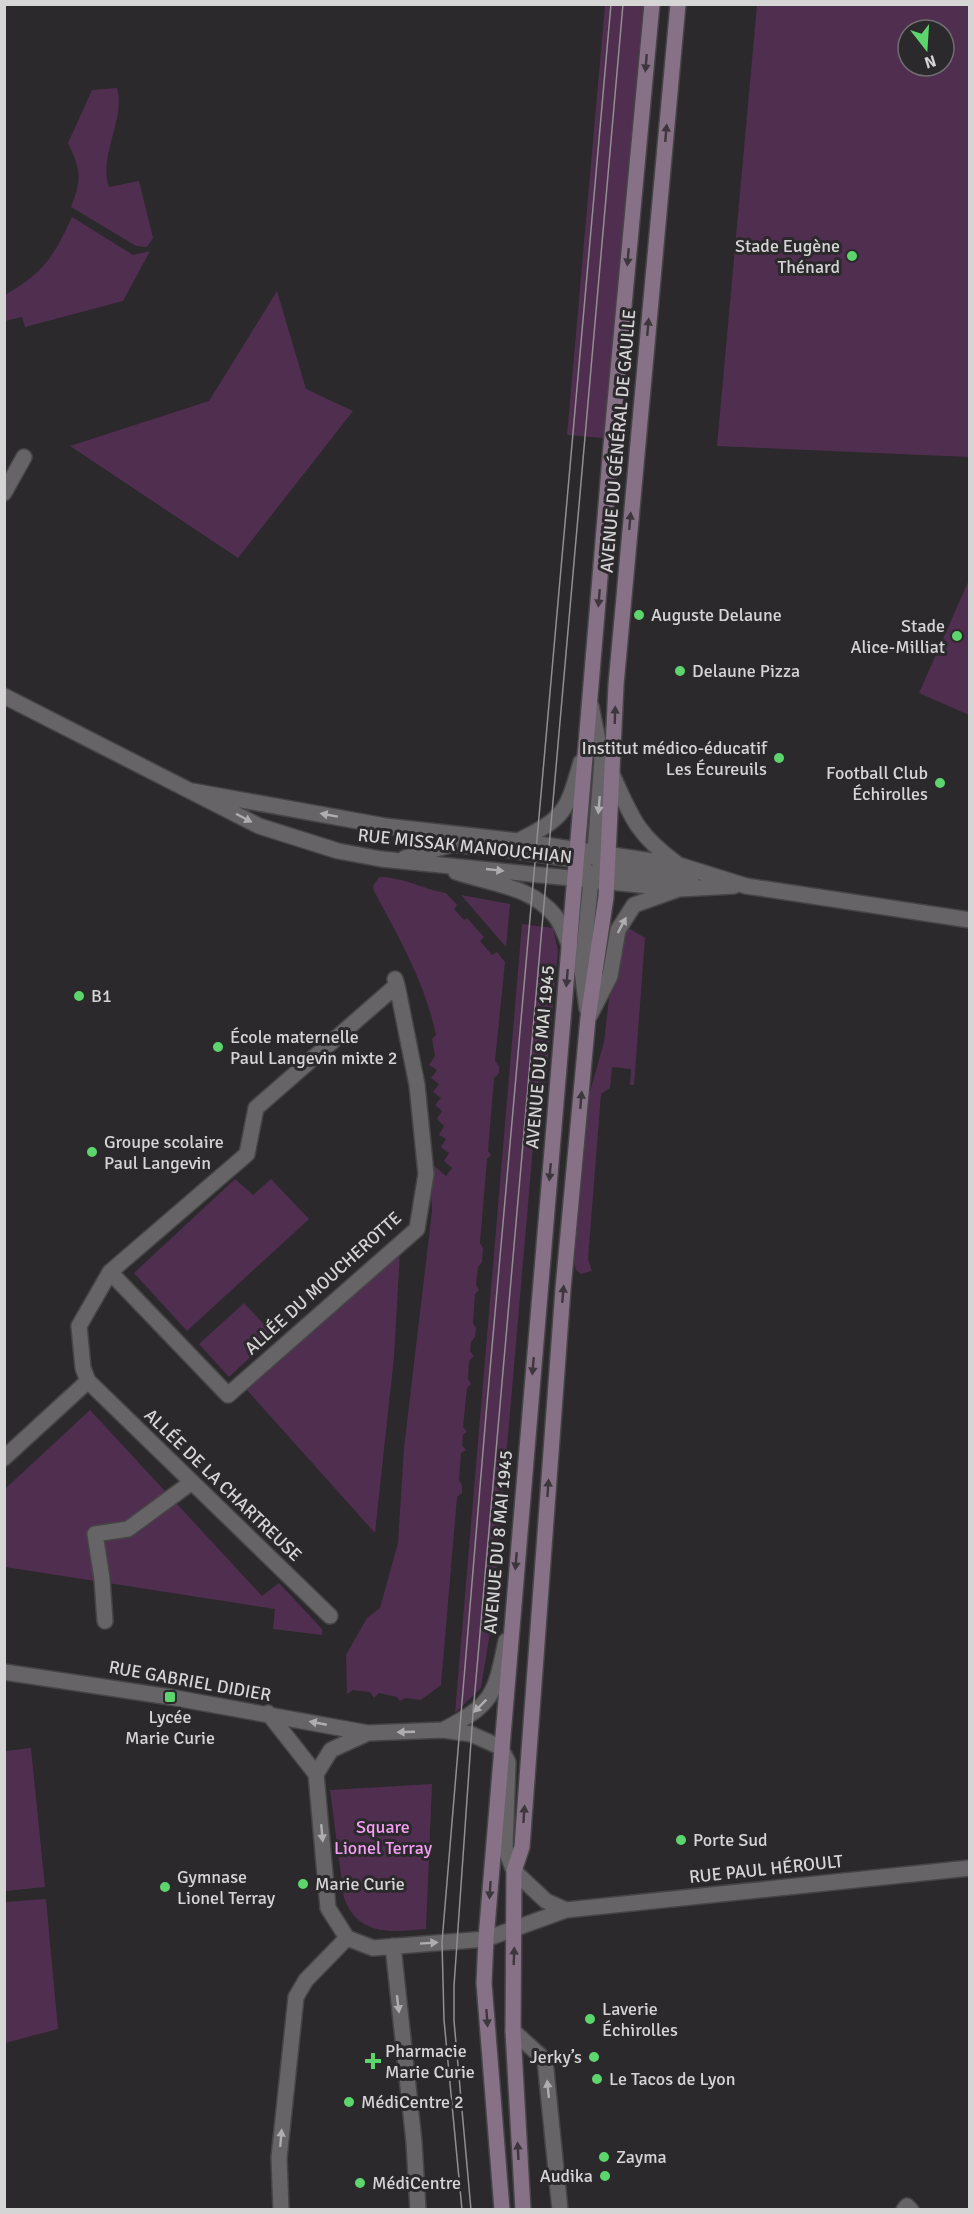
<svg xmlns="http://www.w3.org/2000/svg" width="974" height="2214" viewBox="0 0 974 2214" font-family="Signika,sans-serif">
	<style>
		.green { fill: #502e50; fill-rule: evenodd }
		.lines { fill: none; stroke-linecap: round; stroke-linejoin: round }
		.minor-casing { stroke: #464546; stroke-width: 18 }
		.tertiary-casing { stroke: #464546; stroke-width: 18 }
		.secondary-casing { stroke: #464546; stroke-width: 18 }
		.minor { stroke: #666466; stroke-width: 15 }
		.tertiary { stroke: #666466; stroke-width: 15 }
		.secondary { stroke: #867186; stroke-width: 15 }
		.tram { stroke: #918f91; stroke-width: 1.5 }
		.oneway { fill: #3d373d }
		.oneway2 { fill: #afadaf }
		.poi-dot { fill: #5cd56d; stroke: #2b292b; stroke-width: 2 }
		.labels { text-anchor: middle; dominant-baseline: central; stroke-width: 6; stroke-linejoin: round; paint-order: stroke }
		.poi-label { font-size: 18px; fill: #d6d5d6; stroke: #2b292b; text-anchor: start }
		.street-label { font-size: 18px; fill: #d6d5d6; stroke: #2b292b }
		.park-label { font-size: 18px; fill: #f49ef5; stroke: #2b292b }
	</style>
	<rect width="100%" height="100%" fill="#2b292b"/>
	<!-- green -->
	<path class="green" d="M605,5h38l-39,433 -37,-3z
		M757,5h212v452l-252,-11zM908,30h36v36h-36z
		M117,88c9,33 -19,66 -8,99l30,-6 14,57 -6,9 -11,-1 -65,-39c11,-29 10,-36 -3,-64l24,-53z
		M72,217l61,38 17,-4 -27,50 -98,26 -3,-10 -17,4v-26c39,-23 48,-37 67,-78z
		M277,291l29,98 47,22 -115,147 -168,-112 139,-45z
		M969,580v135l-50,-22z
		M379,877c21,-1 44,12 67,16l11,12 -3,4 10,11 3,-2 17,19 -4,4 12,14 5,-3 8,10 -10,99 4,5v7l-5,5 -6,73 3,4 -4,4 -7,84 3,5 -1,14 -4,5 -2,18 3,5 -4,4 -2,29 3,5 -1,9 -4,5 -1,9 4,5 -5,5 -1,18 3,5 -4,4 -4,39 4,5 -4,3 -1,10 4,5 -5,3 -2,27 3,5v8l-5,4 -16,188 -20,15 -16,-2 -5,3 -3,-4 -18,-4 -5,5 -4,-6 -17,-2 -6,4 -1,-39 21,-37 13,-10 18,-65 6,-95 28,-237 -2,-49 16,14 6,-8 -8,-7 5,-8 -8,-6 5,-8 -7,-4 5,-9 -7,-7 5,-8 -7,-6 6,-7 -8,-6 6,-8 -8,-6 6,-8 -8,-5 6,-9 -3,-17 4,-4c-11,-53 -37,-97 -62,-144l-1,-5z
		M461,895l49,9 -4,43z
		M522,924l31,4 5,23 -18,190 -7,6 -41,473 -11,68 -26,25z
		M627,927l18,11 -11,147h-4l1,-16 -19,-2 -2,21 -9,6 -13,165 4,12 -11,3 -5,-4 -2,-7 16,-171 14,-50 7,-61z
		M235,1179l18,16 18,-16 38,40 -122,112 -53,-58z
		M400,1252l-6,105 -19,176 -129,-144z
		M244,1303l30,32 -45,42 -30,-33z
		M90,1410l172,186 17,-13 43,46v6l-49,-6 2,-20 -270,-42v-78z
		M31,1748l14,139 -40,4v-140z
		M432,1784l-6,145c-34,3 -67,8 -82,-31l-14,-108z
		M46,1899l12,130 -53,14v-141z"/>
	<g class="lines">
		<!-- minor casing -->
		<g class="minor-casing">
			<path id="minor" d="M4,493l20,-36
				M110,1272l118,123 189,-166 9,-55 -9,-89 -20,-100
				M4,1458l84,-77
				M330,1616l-242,-235 -5,-13 -4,-42 31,-54 137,-118 9,-46 141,-123 -2,-6
				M105,1621l-3,-42 -7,-45 33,-5 64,-47
				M4,1672l166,25 198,36 75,-3 28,4 29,13 8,15 -3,86 9,23 32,30 20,9
				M268,1713l48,61 12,134 19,30 26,10 113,-9 80,-29 404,-42
				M443,1730c51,-26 52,-36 63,-89
				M316,1774l15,-24 37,-17
				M393,1946l21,196 4,68
				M513,2031l32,29 15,150
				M281,2210l-2,-52 17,-161 10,-17 41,-42
				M904,2210l3,-4 4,4"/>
		</g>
		<!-- tertiary casing -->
		<g class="tertiary-casing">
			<path id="tertiary" d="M4,696l255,130 79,25 43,8 298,30 55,-3
				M591,706l11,54 -7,92 3,8
				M612,774c20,44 24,59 64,89
				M192,791l193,35 133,15 161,24 67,21 224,34
				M518,841c47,-23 49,-30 63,-79
				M502,849l75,11 11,-2
				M405,858l48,-14 22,3
				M456,872c35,12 76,14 100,45 6,8 10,20 14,30
				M596,872l12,-4 83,12
				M587,1009l-5,-39 9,-90 -3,-8
				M590,1015l20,-39 8,-46 16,-25 42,-15"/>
		</g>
		<!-- secondary casing -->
		<g class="secondary-casing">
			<path id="secondary" d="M502,2210l-18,-227 2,-44 125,-1493 41,-442
				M523,2210l-10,-179 1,-160 8,-24 41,-558 25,-271 18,-121 10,-212 62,-681"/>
		</g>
		<!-- minor -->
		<use href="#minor" class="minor"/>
		<!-- tertiary -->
		<use href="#tertiary" class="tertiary"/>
		<!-- secondary -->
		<use href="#secondary" class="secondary"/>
		<!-- tram -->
		<path class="tram" d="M462,2210l-18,-190 -2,-78 44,-527 125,-1411
			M471,2210l-17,-189v-35l19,-273 150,-1709"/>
	</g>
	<!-- one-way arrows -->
	<defs><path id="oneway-solid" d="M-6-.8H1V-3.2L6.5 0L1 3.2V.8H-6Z" transform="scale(1.5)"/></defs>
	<g class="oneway">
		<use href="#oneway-solid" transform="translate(646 63) rotate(95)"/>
		<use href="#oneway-solid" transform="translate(666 133) rotate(-85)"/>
		<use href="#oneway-solid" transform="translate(628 257) rotate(95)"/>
		<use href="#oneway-solid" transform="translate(648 327) rotate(-85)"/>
		<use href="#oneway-solid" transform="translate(630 521) rotate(-85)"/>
		<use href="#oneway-solid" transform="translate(599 598) rotate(95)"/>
		<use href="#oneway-solid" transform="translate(615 715) rotate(-88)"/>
		<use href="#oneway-solid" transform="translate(567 978) rotate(95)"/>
		<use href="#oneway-solid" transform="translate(581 1100) rotate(-85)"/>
		<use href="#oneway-solid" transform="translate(550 1172) rotate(95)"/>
		<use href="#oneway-solid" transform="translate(563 1294) rotate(-85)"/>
		<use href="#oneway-solid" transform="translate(533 1366) rotate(95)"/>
		<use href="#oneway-solid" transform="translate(548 1488) rotate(-86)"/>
		<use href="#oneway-solid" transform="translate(516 1561) rotate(95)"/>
		<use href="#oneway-solid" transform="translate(524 1814) rotate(-86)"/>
		<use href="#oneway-solid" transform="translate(490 1890) rotate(94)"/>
		<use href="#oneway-solid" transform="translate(514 1956) rotate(-88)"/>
		<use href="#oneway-solid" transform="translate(487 2018) rotate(86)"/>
		<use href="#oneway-solid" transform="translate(518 2151) rotate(-93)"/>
	</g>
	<g class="oneway2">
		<use href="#oneway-solid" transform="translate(599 805) rotate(95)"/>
		<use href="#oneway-solid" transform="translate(329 815) rotate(-170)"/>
		<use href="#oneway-solid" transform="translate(244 818) rotate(28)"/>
		<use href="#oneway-solid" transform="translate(495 870) rotate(6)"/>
		<use href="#oneway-solid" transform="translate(622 925) rotate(-62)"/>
		<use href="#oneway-solid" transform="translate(480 1706) rotate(135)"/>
		<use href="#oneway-solid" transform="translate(318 1723) rotate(-169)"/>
		<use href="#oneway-solid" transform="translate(406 1732) rotate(178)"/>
		<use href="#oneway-solid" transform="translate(322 1833) rotate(85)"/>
		<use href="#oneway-solid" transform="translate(429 1943) rotate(-4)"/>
		<use href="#oneway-solid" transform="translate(398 2004) rotate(83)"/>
		<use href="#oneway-solid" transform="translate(548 2089) rotate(-96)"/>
		<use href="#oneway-solid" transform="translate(281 2138) rotate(-85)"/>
	</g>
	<!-- markers -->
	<g class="poi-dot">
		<circle cx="852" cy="256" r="6"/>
		<circle cx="639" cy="615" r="6"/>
		<circle cx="957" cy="636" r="6"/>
		<circle cx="680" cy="671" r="6"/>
		<circle cx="779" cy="758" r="6"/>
		<circle cx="940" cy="783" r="6"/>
		<circle cx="79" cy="996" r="6"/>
		<circle cx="218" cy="1047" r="6"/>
		<circle cx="92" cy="1152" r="6"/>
		<rect x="164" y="1691" width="12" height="12" rx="3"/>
		<circle cx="681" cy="1840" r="6"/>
		<circle cx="303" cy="1884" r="6"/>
		<circle cx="165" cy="1887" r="6"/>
		<circle cx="590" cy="2019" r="6"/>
		<circle cx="594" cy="2057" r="6"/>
		<path d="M370 2052h6v6h6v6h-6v6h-6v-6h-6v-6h6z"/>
		<circle cx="597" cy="2079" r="6"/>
		<circle cx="349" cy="2102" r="6"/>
		<circle cx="604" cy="2157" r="6"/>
		<circle cx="605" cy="2176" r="6"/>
		<circle cx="360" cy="2183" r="6"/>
	</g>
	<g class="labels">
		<!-- poi labels -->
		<g class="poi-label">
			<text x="840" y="246" text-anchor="end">Stade Eugène<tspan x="840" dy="21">Thénard</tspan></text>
			<text x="651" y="615">Auguste Delaune</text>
			<text x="945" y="626" text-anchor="end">Stade<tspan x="945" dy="21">Alice-Milliat</tspan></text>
			<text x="692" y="671">Delaune Pizza</text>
			<text x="767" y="748" text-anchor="end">Institut médico-éducatif<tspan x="767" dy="21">Les Écureuils</tspan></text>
			<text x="928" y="773" text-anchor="end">Football Club<tspan x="928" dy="21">Échirolles</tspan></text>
			<text x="91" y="996">B1</text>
			<text x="230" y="1037">École maternelle<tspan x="230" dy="21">Paul Langevin mixte 2</tspan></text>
			<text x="104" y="1142">Groupe scolaire<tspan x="104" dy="21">Paul Langevin</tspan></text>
			<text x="170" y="1717" text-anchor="middle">Lycée<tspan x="170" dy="21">Marie Curie</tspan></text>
			<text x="693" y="1840">Porte Sud</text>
			<text x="177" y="1877">Gymnase<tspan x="177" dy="21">Lionel Terray</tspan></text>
			<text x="315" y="1884">Marie Curie</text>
			<text x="602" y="2009">Laverie<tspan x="602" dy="21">Échirolles</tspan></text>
			<text x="385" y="2051">Pharmacie<tspan x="385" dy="21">Marie Curie</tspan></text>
			<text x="582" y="2057" text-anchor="end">Jerky’s</text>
			<text x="609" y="2079">Le Tacos de Lyon</text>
			<text x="361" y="2102">MédiCentre 2</text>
			<text x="616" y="2157">Zayma</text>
			<text x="593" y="2176" text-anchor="end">Audika</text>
			<text x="372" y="2183">MédiCentre</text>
		</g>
		<!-- street labels -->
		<g class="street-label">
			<text transform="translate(618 441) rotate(-85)">AVENUE DU GÉNÉRAL DE GAULLE</text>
			<text transform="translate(465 846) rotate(6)">RUE MISSAK MANOUCHIAN</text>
			<text transform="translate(540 1057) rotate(-85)">AVENUE DU 8 MAI 1945</text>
			<text transform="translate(323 1283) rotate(-42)">ALLÉE DU MOUCHEROTTE</text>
			<text transform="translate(223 1485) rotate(44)">ALLÉE DE LA CHARTREUSE</text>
			<text transform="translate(498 1542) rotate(-85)">AVENUE DU 8 MAI 1945</text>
			<text transform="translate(190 1681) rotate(10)">RUE GABRIEL DIDIER</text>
			<text transform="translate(766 1869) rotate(-6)">RUE PAUL HÉROULT</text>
		</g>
		<!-- park labels -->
		<g class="park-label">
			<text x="383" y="1827">Square<tspan x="383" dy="21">Lionel Terray</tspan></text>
		</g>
	</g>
	<!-- border -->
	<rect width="974" height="2214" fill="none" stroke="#d6d5d6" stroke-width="12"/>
	<!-- north arrow -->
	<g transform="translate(926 48) rotate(163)"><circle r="28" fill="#2b292b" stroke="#6f6e6f" stroke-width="1.5"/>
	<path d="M0-4.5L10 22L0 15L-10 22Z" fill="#5cd56d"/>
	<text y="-9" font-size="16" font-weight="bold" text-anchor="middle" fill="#d6d5d6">N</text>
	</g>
</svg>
